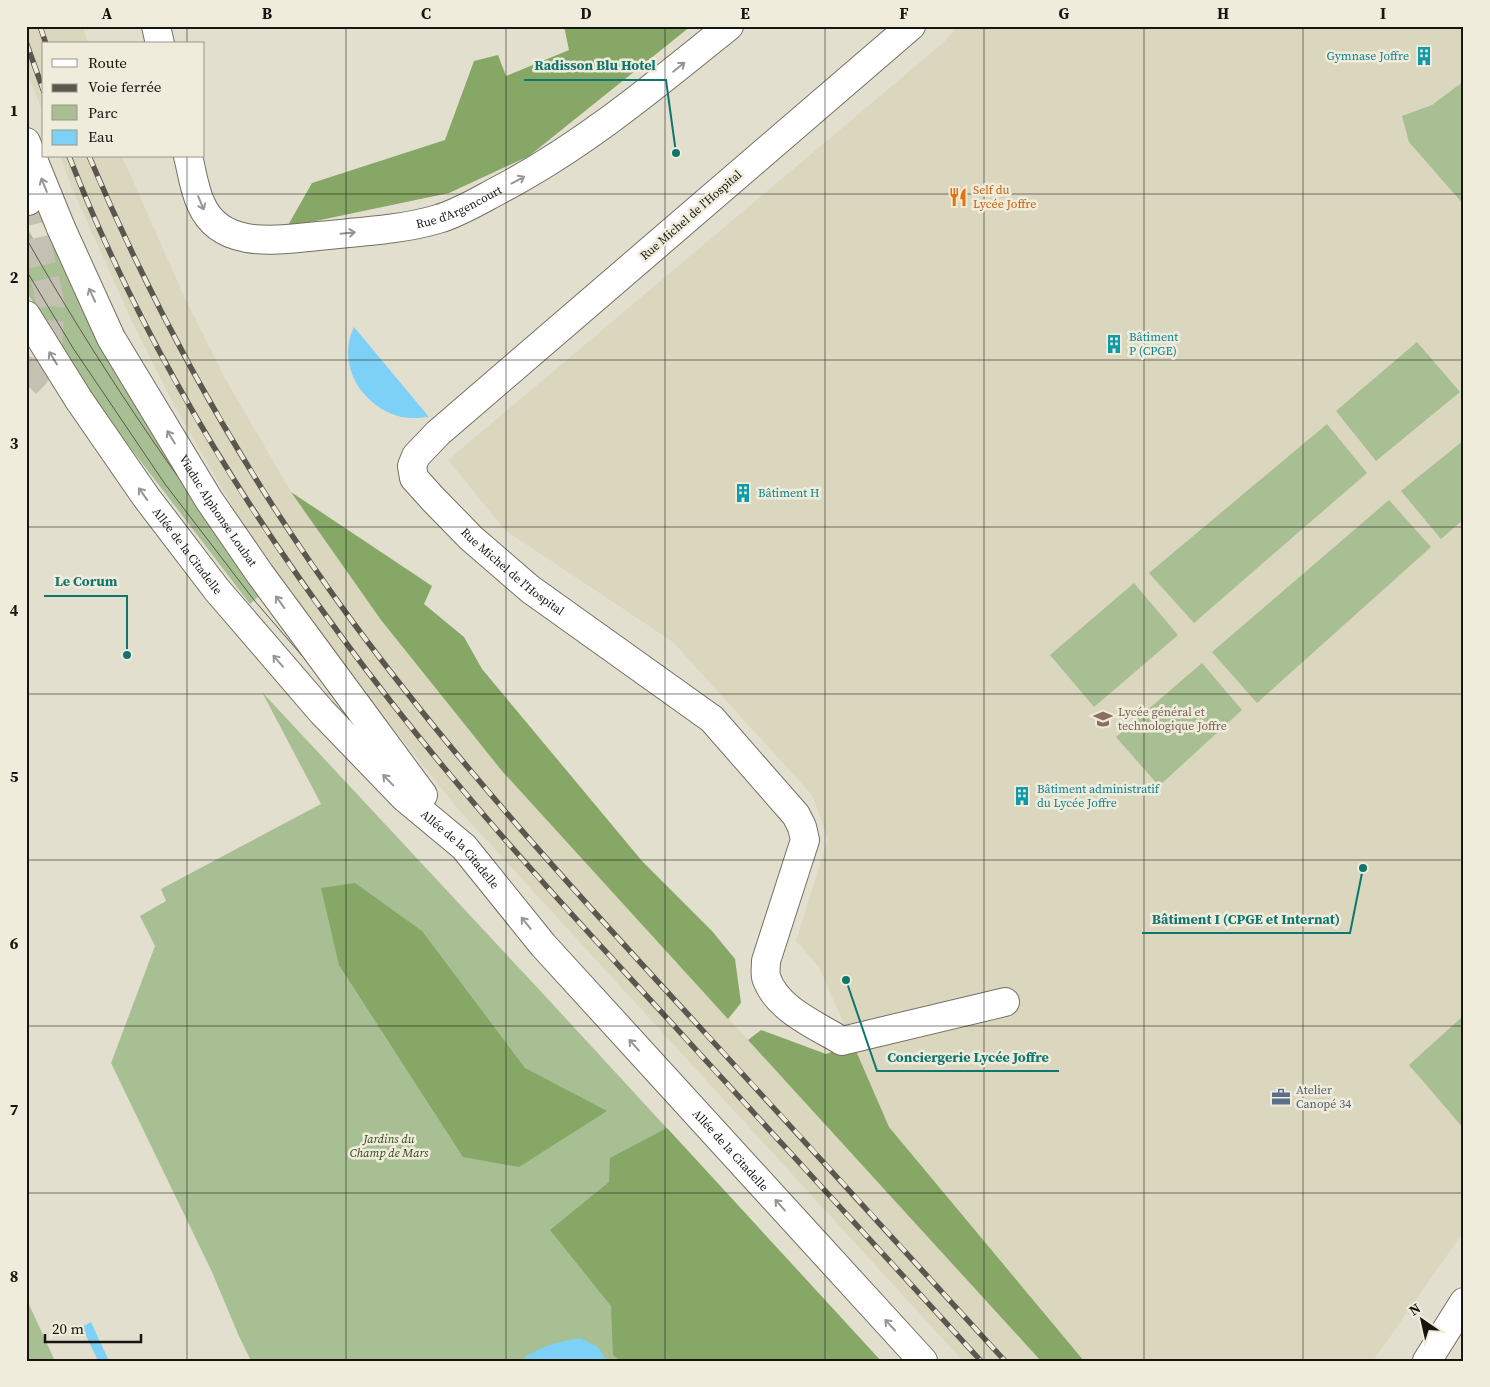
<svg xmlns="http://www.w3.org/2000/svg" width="1490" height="1387" viewBox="0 0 1490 1387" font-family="'Source Serif 4',serif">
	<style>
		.built { fill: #dbd6be }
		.green { fill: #a8bf93 }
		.forest { fill: #86a765 }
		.water { fill: #7dd1f6 }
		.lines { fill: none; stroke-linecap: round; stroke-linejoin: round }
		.minor-tunnel { stroke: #c4c1b2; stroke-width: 28; stroke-dasharray: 28 14; stroke-linecap: butt }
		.minor-casing { stroke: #747062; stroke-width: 30 }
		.minor { stroke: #fff; stroke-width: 28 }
		.tram { stroke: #5a574f; stroke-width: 1 }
		.rail-casing { stroke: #5a574f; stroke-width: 5.5 }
		.rail { stroke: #f0ecdc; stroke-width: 4; stroke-dasharray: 11; stroke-linecap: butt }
		.minor-bridge-casing { stroke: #747062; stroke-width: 30; stroke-linecap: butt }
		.minor-bridge { stroke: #fff; stroke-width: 28 }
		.oneway { stroke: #979693 }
		.grid { fill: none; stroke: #171510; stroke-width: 1; stroke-opacity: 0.55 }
		.labels { text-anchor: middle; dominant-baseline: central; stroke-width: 5; stroke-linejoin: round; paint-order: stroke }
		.culture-label { font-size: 12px; fill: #0d838f; stroke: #f0ecdc; text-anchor: start }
		.food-label { font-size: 12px; fill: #c56008; stroke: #f0ecdc; text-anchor: start }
		.street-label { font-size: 12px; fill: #171510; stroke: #f0ecdc }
		.education-label { font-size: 12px; fill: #785e54; stroke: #f0ecdc; text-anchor: start }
		.service-label { font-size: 12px; fill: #4e5e75; stroke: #f0ecdc; text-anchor: start }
		.park-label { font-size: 12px; font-style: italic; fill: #2f4414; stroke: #f0ecdc }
		.leader { fill: none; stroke: #0f766e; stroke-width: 2 }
		.callout-dot { fill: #0f766e; stroke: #f0ecdc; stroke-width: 2 }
		.callout-label { font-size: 14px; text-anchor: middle; font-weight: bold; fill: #0f766e; stroke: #f0ecdc; stroke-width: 5; stroke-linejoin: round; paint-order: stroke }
		.neatline { fill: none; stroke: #171510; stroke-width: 2 }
		.grid-label { font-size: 16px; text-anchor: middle; font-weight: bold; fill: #171510 }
	</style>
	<rect width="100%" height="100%" fill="#e3dfcf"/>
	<!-- built -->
	<path class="built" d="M26,26h57l5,18h-44v71l-18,-45z
		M958,26h506v989l-55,50 55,64v102l-91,130h-289l-195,-234 -70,-160 -23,-26 32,-102 -16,-44 -139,-153 -167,-111 -58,-71 496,-418z
		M60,156h62l61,138 43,86 65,112 90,128 121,151 540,590h-79l-505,-552 -124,-154 -92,-132 -67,-116 -44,-88 -59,-131z"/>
	<!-- green -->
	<path class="green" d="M1464,81v124l-55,-63 -7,-26 30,-11z
		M26,226l11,19 20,-9 210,353 -17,15 -134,-175 -46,-68 -44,-70z
		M1417,342l43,50 -84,69 -40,-50z
		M1327,424l40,49 -173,150 -45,-50z
		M1464,440v79l-23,20 -40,-48z
		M1389,500l42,47 -174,156 -45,-51z
		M1134,583l44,52 -84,72 -44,-52z
		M1202,663l40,47 -83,76 -43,-49z
		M262,692l285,306 334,363h-630l-13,-27 -26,-62 -101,-209 44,-117 -15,-30 26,-15 -5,-12 160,-85z
		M1464,1015v114l-55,-64z
		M26,1298l29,63h-29z"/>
	<!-- forest -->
	<path class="forest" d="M564,26h127l-162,130 -80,37 -162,34 25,-44 133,-43 29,-79 24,-6 8,21 63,-26z
		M291,492l141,94 -8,18 40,33 18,32 160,192 70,70 23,28 6,44 -13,16 -226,-248 -121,-151z
		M355,883l67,48 103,137 82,43 -88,56 -56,-10 -124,-192 -18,-77z
		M761,1030l65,24 27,-10 36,83 195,234h-43l-293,-321z
		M667,1128l214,233h-260l-8,-6 -2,-49 -61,-76 59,-48 1,-24z"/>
	<!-- water -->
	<path class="water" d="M354,327l75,90c-11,1 -20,2 -31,-1 -37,-11 -62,-52 -44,-89z
		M91,1322l18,39h-11l-16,-34z
		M580,1338l18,9 9,14h-86c17,-15 37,-19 59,-23z"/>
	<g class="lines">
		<!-- minor-tunnel -->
		<path class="minor-tunnel" d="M26,384l9,-9 13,-31 3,-38 -23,-105"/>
		<!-- minor casing -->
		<g class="minor-casing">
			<g id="minor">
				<path d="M156,26l4,18"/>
				<path id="s1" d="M911,26l-473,407 -22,23 -4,10 2,12 18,20 39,40 59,51 182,130 84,96 6,12 3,13 -39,121c0,5 -1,11 0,16 10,32 50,48 76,64l163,-39"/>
				<path d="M26,142l35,86"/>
				<path id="s2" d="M188,156c4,16 6,33 13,48 20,46 76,36 117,32 38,-4 84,-6 120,-17 21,-6 42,-19 61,-29 84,-44 157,-105 230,-164"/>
				<path d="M26,196l2,5"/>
				<path id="s3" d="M26,315l53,85 67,97 71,93 105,122 83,86 59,49 79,98 380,416"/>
				<path d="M361,711l62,84"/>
				<path d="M1427,1361l37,-59"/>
			</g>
		</g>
		<!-- minor -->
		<use href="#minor" class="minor"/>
		<!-- tram -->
		<path class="tram" d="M26,238c69,122 148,239 235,350 32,41 69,80 103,121
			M26,270l47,78 92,136 89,116 100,116"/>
		<!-- rail casing -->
		<g class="rail-casing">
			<path id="rail" d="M40,26l6,18
				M26,42l18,50
				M69,156c92,237 239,452 403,645 62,74 129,145 194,216 105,115 210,229 315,344
				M89,156c69,164 158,322 263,465 105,142 224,272 343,401 104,113 207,226 310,339"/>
		</g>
		<!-- rail -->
		<use href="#rail" class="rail"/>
		<!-- minor-bridge casing -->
		<g class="minor-bridge-casing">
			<g id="minor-bridge">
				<path id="s4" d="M61,228l50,110 98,162 51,74 101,137"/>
			</g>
		</g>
		<!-- minor-bridge -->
		<use href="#minor-bridge" class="minor-bridge"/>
	</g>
	<!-- one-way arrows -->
	<defs><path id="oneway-shaft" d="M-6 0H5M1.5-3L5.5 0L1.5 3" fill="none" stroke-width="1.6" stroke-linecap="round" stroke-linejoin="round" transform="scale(1.25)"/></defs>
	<g class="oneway">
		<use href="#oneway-shaft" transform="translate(679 67) rotate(-39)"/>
		<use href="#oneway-shaft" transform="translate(518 180) rotate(-28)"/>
		<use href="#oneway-shaft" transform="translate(44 185) rotate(-112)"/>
		<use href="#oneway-shaft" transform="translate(201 203) rotate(67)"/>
		<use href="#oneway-shaft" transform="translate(348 233) rotate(-6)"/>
		<use href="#oneway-shaft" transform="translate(92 295) rotate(-115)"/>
		<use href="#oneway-shaft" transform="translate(53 358) rotate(-122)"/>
		<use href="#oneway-shaft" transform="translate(171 437) rotate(-121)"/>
		<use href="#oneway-shaft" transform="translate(143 494) rotate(-125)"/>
		<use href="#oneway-shaft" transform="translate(280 602) rotate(-126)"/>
		<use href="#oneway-shaft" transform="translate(278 661) rotate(-131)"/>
		<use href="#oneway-shaft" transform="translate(388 780) rotate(-134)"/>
		<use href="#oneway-shaft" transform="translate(526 923) rotate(-129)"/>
		<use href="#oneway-shaft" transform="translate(634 1045) rotate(-132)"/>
		<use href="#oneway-shaft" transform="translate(780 1205) rotate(-132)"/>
		<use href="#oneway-shaft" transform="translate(890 1325) rotate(-133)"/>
	</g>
	<!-- grid -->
	<path class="grid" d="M187,26v18M346,26v1335M506,26v1335M665,26v1335M825,26v1335M984,26v1335M1144,26v1335M1303,26v1335M187,156v1205M26,194h1438M26,360h1438M26,527h1438M26,694h1438M26,860h1438M26,1026h1438M26,1193h1438"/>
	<!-- icons -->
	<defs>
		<g id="building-bare" transform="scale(1.5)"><path d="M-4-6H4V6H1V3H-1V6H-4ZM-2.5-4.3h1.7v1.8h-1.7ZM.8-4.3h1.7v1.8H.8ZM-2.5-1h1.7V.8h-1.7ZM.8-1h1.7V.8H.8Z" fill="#0f9aa8" stroke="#f0ecdc" stroke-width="2.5" paint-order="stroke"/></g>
		<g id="restaurant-bare" transform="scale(1.5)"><path d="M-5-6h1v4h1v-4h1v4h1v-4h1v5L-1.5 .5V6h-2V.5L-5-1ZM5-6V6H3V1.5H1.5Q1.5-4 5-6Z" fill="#e8710a" stroke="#f0ecdc" stroke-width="2.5" paint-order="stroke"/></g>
		<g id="school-bare" transform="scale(1.5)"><path d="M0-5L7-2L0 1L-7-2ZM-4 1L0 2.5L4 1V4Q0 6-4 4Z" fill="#8d6e63" stroke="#f0ecdc" stroke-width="2.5" paint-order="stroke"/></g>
		<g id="office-bare" transform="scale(1.5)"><path d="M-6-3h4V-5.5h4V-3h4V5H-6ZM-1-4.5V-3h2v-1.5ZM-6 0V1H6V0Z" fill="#5c6f8a" stroke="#f0ecdc" stroke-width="2.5" paint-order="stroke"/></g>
	</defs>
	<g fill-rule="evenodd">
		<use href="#building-bare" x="1424" y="56"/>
		<use href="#restaurant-bare" x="958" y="197"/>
		<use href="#building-bare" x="1114" y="344"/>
		<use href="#building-bare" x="743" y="493"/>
		<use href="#school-bare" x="1103" y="719"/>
		<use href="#building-bare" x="1022" y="796"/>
		<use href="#office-bare" x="1281" y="1097"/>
	</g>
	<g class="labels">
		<!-- culture labels -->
		<g class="culture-label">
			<text x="1409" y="56" text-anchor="end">Gymnase Joffre</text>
			<text x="1129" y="337">Bâtiment<tspan x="1129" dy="14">P (CPGE)</tspan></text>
			<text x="758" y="493">Bâtiment H</text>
			<text x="1037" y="789">Bâtiment administratif<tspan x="1037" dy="14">du Lycée Joffre</tspan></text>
		</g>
		<!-- food labels -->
		<g class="food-label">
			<text x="973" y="190">Self du<tspan x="973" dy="14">Lycée Joffre</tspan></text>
		</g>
		<!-- street labels -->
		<g class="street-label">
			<text stroke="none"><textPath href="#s2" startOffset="326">Rue d'Argencourt</textPath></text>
			<text transform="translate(691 215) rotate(-41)">Rue Michel de l'Hospital</text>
			<text stroke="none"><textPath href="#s4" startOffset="324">Viaduc Alphonse Loubat</textPath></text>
			<text stroke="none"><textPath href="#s3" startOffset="286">Allée de la Citadelle</textPath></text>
			<text stroke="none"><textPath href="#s1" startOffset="815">Rue Michel de l'Hospital</textPath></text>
			<text stroke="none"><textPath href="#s3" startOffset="691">Allée de la Citadelle</textPath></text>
			<text stroke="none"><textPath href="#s3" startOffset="1096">Allée de la Citadelle</textPath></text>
		</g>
		<!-- education labels -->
		<g class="education-label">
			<text x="1118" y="712">Lycée général et<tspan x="1118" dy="14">technologique Joffre</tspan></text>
		</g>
		<!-- service labels -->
		<g class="service-label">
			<text x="1296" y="1090">Atelier<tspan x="1296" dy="14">Canopé 34</tspan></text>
		</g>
		<!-- park labels -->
		<g class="park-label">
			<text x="389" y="1139">Jardins du<tspan x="389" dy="14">Champ de Mars</tspan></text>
		</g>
	</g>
	<!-- callouts -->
	<path class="leader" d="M676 153L666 80H524M127 655L127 596H44M1363 868L1350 933H1142M846 980L877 1071H1059"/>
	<g class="callout-dot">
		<circle cx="676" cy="153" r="5"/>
		<circle cx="127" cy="655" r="5"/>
		<circle cx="1363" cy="868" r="5"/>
		<circle cx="846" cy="980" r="5"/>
	</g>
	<g class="callout-label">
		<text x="595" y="70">Radisson Blu Hotel</text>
		<text x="86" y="586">Le Corum</text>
		<text x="1246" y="924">Bâtiment I (CPGE et Internat)</text>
		<text x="968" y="1062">Conciergerie Lycée Joffre</text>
	</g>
	<!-- border -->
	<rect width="1490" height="1387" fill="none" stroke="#f0ecdc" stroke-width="55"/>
	<!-- legend -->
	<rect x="42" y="42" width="162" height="115" fill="#f0ecdc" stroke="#99968a"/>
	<rect x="52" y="59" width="25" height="8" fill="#ffffff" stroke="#99968a"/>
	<text x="88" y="68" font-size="15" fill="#171510">Route</text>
	<rect x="52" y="84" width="25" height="8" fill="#5a574f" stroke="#99968a"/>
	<text x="88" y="92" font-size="15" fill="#171510">Voie ferrée</text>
	<rect x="52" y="105" width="25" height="15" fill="#a8bf93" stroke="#99968a"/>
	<text x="88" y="118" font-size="15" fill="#171510">Parc</text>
	<rect x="52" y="130" width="25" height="15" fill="#7dd1f6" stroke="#99968a"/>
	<text x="88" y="142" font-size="15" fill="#171510">Eau</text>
	<!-- north arrow -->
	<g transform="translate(1422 1320) rotate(326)" stroke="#f0ecdc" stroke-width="4" paint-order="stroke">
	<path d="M0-4L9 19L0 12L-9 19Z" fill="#171510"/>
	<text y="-8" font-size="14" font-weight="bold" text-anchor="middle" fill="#171510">N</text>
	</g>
	<!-- scale -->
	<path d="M45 1334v8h96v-8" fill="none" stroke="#171510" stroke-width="2.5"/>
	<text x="52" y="1334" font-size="15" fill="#171510" stroke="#f0ecdc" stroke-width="4" paint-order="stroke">20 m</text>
	<rect x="28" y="28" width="1434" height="1332" class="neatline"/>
	<g class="grid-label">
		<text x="107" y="19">A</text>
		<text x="267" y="19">B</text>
		<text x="426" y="19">C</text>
		<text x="586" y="19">D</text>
		<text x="745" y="19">E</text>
		<text x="904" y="19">F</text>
		<text x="1064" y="19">G</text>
		<text x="1223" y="19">H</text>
		<text x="1383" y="19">I</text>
		<text x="14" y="116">1</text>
		<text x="14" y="283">2</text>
		<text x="14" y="449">3</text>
		<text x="14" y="616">4</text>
		<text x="14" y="782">5</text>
		<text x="14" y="949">6</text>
		<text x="14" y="1115">7</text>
		<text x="14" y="1282">8</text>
	</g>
</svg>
